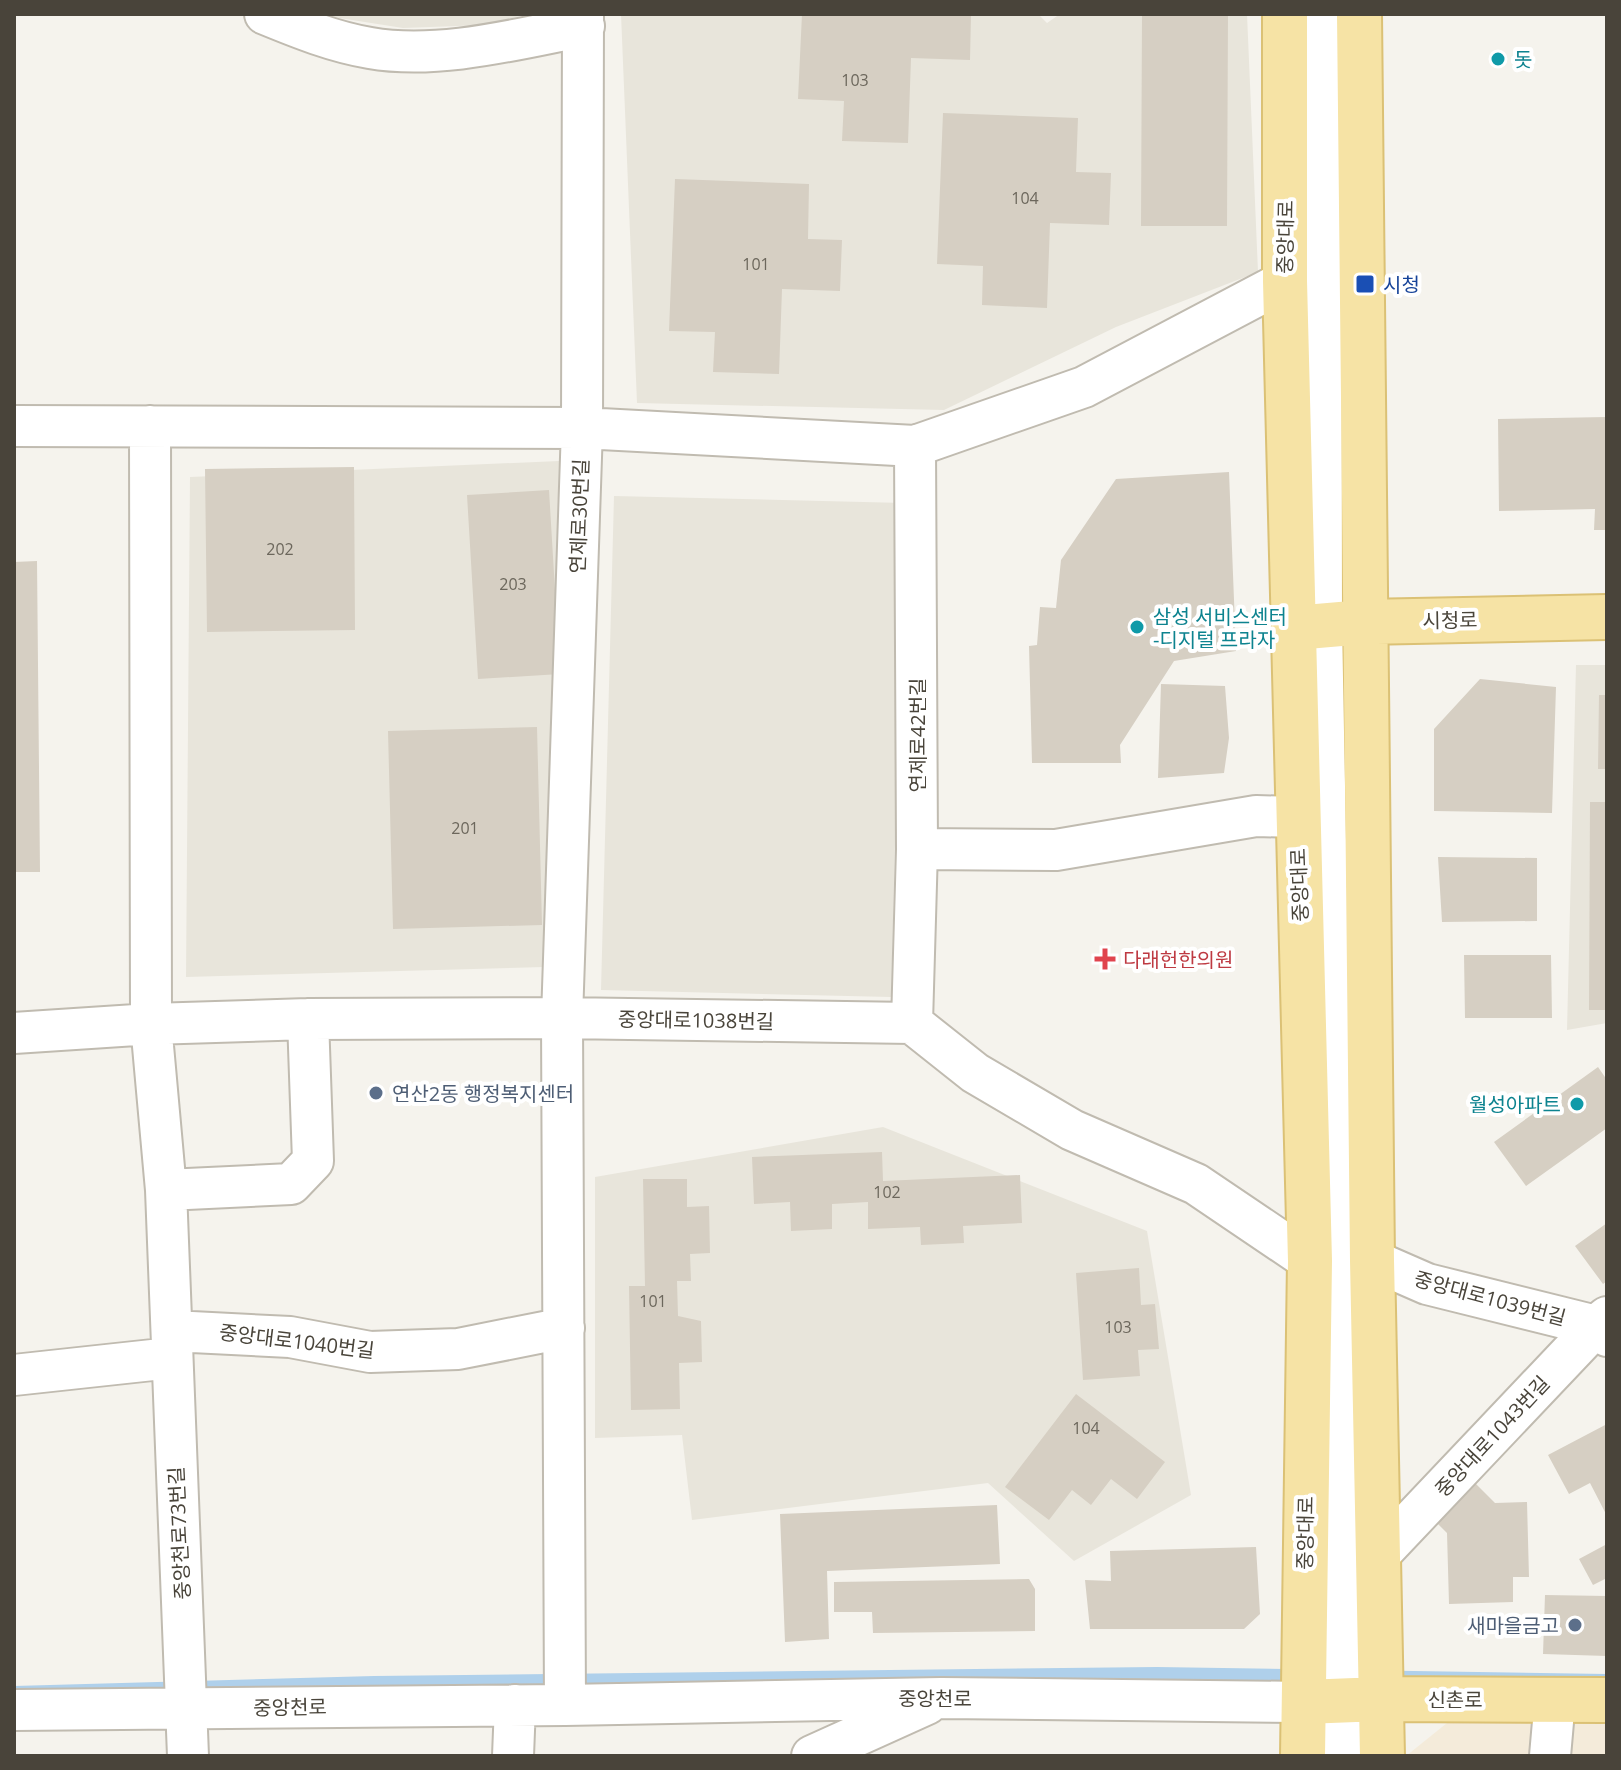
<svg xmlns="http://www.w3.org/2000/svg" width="1621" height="1770" viewBox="0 0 1621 1770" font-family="'Open Sans','Noto Sans KR',sans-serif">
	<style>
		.residential { fill: #e8e5db }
		.commercial { fill: #f4ebda }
		.water { fill: #afd0eb }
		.building { fill: #d6cfc3 }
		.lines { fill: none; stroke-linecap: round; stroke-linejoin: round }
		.minor-casing { stroke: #c0bbb0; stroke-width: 44 }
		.major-casing { stroke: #dbc175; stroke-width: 48 }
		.minor { stroke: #fff; stroke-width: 40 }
		.major { stroke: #f6e3a5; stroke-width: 44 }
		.culture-dot { fill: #0f9aa8; stroke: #fff; stroke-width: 3 }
		.transit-dot { fill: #1a4fb4; stroke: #fff; stroke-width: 3 }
		.health-dot { fill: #e0444e; stroke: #fff; stroke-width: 3 }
		.service-dot { fill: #5c6f8a; stroke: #fff; stroke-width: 3 }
		.labels { text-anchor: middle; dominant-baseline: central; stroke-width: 8; stroke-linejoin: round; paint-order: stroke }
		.number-label { font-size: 16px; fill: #6c675c }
		.culture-label { font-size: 20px; fill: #0d838f; stroke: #fff; text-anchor: start }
		.street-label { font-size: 20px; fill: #49443a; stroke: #fff }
		.transit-label { font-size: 20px; fill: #164399; stroke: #fff; text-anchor: start }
		.health-label { font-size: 20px; fill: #be3a42; stroke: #fff; text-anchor: start }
		.service-label { font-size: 20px; fill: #4e5e75; stroke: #fff; text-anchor: start }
	</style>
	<rect width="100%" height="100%" fill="#f5f3ed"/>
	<!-- residential -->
	<path class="residential" d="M314,14h214l-43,11 -82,3z
		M621,14h417l9,9 13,-9h187l11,258 -142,55 -172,83 -307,-7z
		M559,461l-15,506 -358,10 4,-500z
		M614,496l290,7 -13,494 -290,-7z
		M1576,665h31v358l-40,7z
		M883,1127l264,104 44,264 -117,66 -86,-78 -296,37 -10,-85 -87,3v-261z"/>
	<!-- commercial -->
	<path class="commercial" d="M1607,1718v38h-201l41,-33z"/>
	<!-- water -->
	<path class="water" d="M1157,1667l450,7v40l-596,2 -997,10v-40l360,-10z"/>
	<!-- building -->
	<path class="building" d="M802,14h169l-1,46 -59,-2 -3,85 -66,-2 2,-40 -46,-2z
		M1142,14h86l-1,212h-86z
		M943,113l135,5 -2,54 35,1 -2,52 -59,-2 -3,85 -65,-3 1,-39 -46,-2z
		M675,179l134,5 -1,55 34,1 -2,51 -58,-2 -3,85 -66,-2 2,-40 -46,-1z
		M1607,417v113h-13l1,-21 -96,2 -1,-92z
		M354,467l1,163 -148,2 -2,-163z
		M1229,472l7,179 -62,10 -54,84 1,18h-89l-3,-117 8,-1 3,-38 16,1 5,-48 55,-81z
		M549,490l11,184 -82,5 -11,-184z
		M37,561l3,311h-26v-310z
		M1480,679l76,8 -4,126 -118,-2v-82z
		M1161,684l64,2 4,52 -5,35 -66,5z
		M1599,695h8v74h-9z
		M537,727l5,198 -149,4 -5,-198z
		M1590,802h17v208h-18z
		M1438,857l99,1v63l-95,1z
		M1464,955h87l1,63h-87z
		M1598,1067l9,13v48l-81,58 -32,-44z
		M882,1152l1,29 137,-6 2,48 -59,3 1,17 -43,2 -1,-18 -52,2v-27l-36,2v25l-41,2 -1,-29 -36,2 -2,-47z
		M643,1179h44v28l22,-1 1,47 -20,1 1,27h-14l1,35 23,5 1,41 -23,1 1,46 -49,1 -2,-124h16z
		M1607,1223v58l-4,3 -28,-38z
		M1139,1268l2,37 14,-1 4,45 -21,1 2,26 -57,4 -7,-107z
		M1076,1394l89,68 -28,37 -26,-20 -20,26 -19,-15 -23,30 -44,-33z
		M1607,1424v92l-17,-33 -21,11 -21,-39z
		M1473,1481l22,22 32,-1 2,75h-16v25l-64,2 -2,-71 -13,-13z
		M997,1505l3,59 -173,7 2,68 -44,3 -5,-128z
		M1607,1544v34l-14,7 -14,-26z
		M1256,1547l4,67 -16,15h-154l-5,-49 26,1 -1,-30z
		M1029,1579l6,10v42l-162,2 -1,-21h-38v-30z
		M1545,1595l62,1v60l-64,-2z"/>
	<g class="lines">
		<!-- minor casing -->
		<g class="minor-casing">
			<path id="minor" d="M265,14c34,14 69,28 105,34 68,12 147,-9 214,-22
				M1321,14l1,611 21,1131
				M14,426l568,2 333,18 169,-59 201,-106
				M150,426l1,598 15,166 22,566
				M917,849l139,1 200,-34 41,1
				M912,1023l5,-174 -2,-403
				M14,1033l137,-9 157,-5 254,-1 350,5 63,50 97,57 124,54 114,77
				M166,1190l125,-6 22,-23 -5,-142
				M1372,1260l55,24 169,42 11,10
				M172,1331l118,6 80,15 88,-3 106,-21
				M14,1375l157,-17
				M1378,1556l218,-230 11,-9
				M565,1705l-3,-687 20,-590 1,-414
				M14,1710l551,-5 376,-7 363,4
				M513,1756l2,-51
				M812,1756l115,-52
				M1550,1756l5,-57"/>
		</g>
		<!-- major casing -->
		<g class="major-casing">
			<path id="major" d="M1285,14v267l25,980 -7,495
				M1359,14l13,1246 10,496
				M1294,628l70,-6 243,-5
				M1304,1702l77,-3 226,1"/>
		</g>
		<!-- minor -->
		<use href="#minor" class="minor"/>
		<!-- major -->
		<use href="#major" class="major"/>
	</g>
	<!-- markers -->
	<g class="culture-dot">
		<circle cx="1498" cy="59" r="8"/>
		<circle cx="1137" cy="627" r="8"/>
		<circle cx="1577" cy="1104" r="8"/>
	</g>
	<rect class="transit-dot" x="1355" y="274" width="20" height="20" rx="4"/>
	<path class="health-dot" d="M1101 947h8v8h8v8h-8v8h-8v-8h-8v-8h8z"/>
	<g class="service-dot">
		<circle cx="376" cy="1093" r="8"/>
		<circle cx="1575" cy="1625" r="8"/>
	</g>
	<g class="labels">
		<!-- number labels -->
		<g class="number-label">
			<text x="855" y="80">103</text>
			<text x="1025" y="198">104</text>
			<text x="756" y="264">101</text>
			<text x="280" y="549">202</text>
			<text x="513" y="584">203</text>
			<text x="465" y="828">201</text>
			<text x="887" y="1192">102</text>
			<text x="653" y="1301">101</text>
			<text x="1118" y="1327">103</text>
			<text x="1086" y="1428">104</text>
		</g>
		<!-- culture labels -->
		<g class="culture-label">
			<text x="1514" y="59">돗</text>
			<text x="1153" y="616">삼성 서비스센터<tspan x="1153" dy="23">-디지털 프라자</tspan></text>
			<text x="1561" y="1104" text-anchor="end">월성아파트</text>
		</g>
		<!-- street labels -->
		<g class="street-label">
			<text transform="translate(1285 237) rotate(-89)">중앙대로</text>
			<text transform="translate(579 516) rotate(-88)">연제로30번길</text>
			<text transform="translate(1450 620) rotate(-1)">시청로</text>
			<text transform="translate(917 735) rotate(-90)">연제로42번길</text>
			<text transform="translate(1299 885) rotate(-92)">중앙대로</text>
			<text transform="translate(696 1020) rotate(1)">중앙대로1038번길</text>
			<text transform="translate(1490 1298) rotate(15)">중앙대로1039번길</text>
			<text transform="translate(297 1341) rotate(7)">중앙대로1040번길</text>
			<text transform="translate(1492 1436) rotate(-47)">중앙대로1043번길</text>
			<text transform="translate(179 1533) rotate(-93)">중앙천로73번길</text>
			<text transform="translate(1305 1533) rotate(-89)">중앙대로</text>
			<text x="935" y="1698">중앙천로</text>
			<text x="1455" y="1699">신촌로</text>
			<text transform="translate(290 1707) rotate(-1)">중앙천로</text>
		</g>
		<!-- transit labels -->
		<g class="transit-label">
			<text x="1383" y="284">시청</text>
		</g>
		<!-- health labels -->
		<g class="health-label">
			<text x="1123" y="959">다래헌한의원</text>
		</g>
		<!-- service labels -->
		<g class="service-label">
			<text x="392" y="1093">연산2동 행정복지센터</text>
			<text x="1559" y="1625" text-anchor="end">새마을금고</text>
		</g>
	</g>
	<!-- border -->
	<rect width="1621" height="1770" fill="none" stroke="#49443a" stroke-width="32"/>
</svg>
